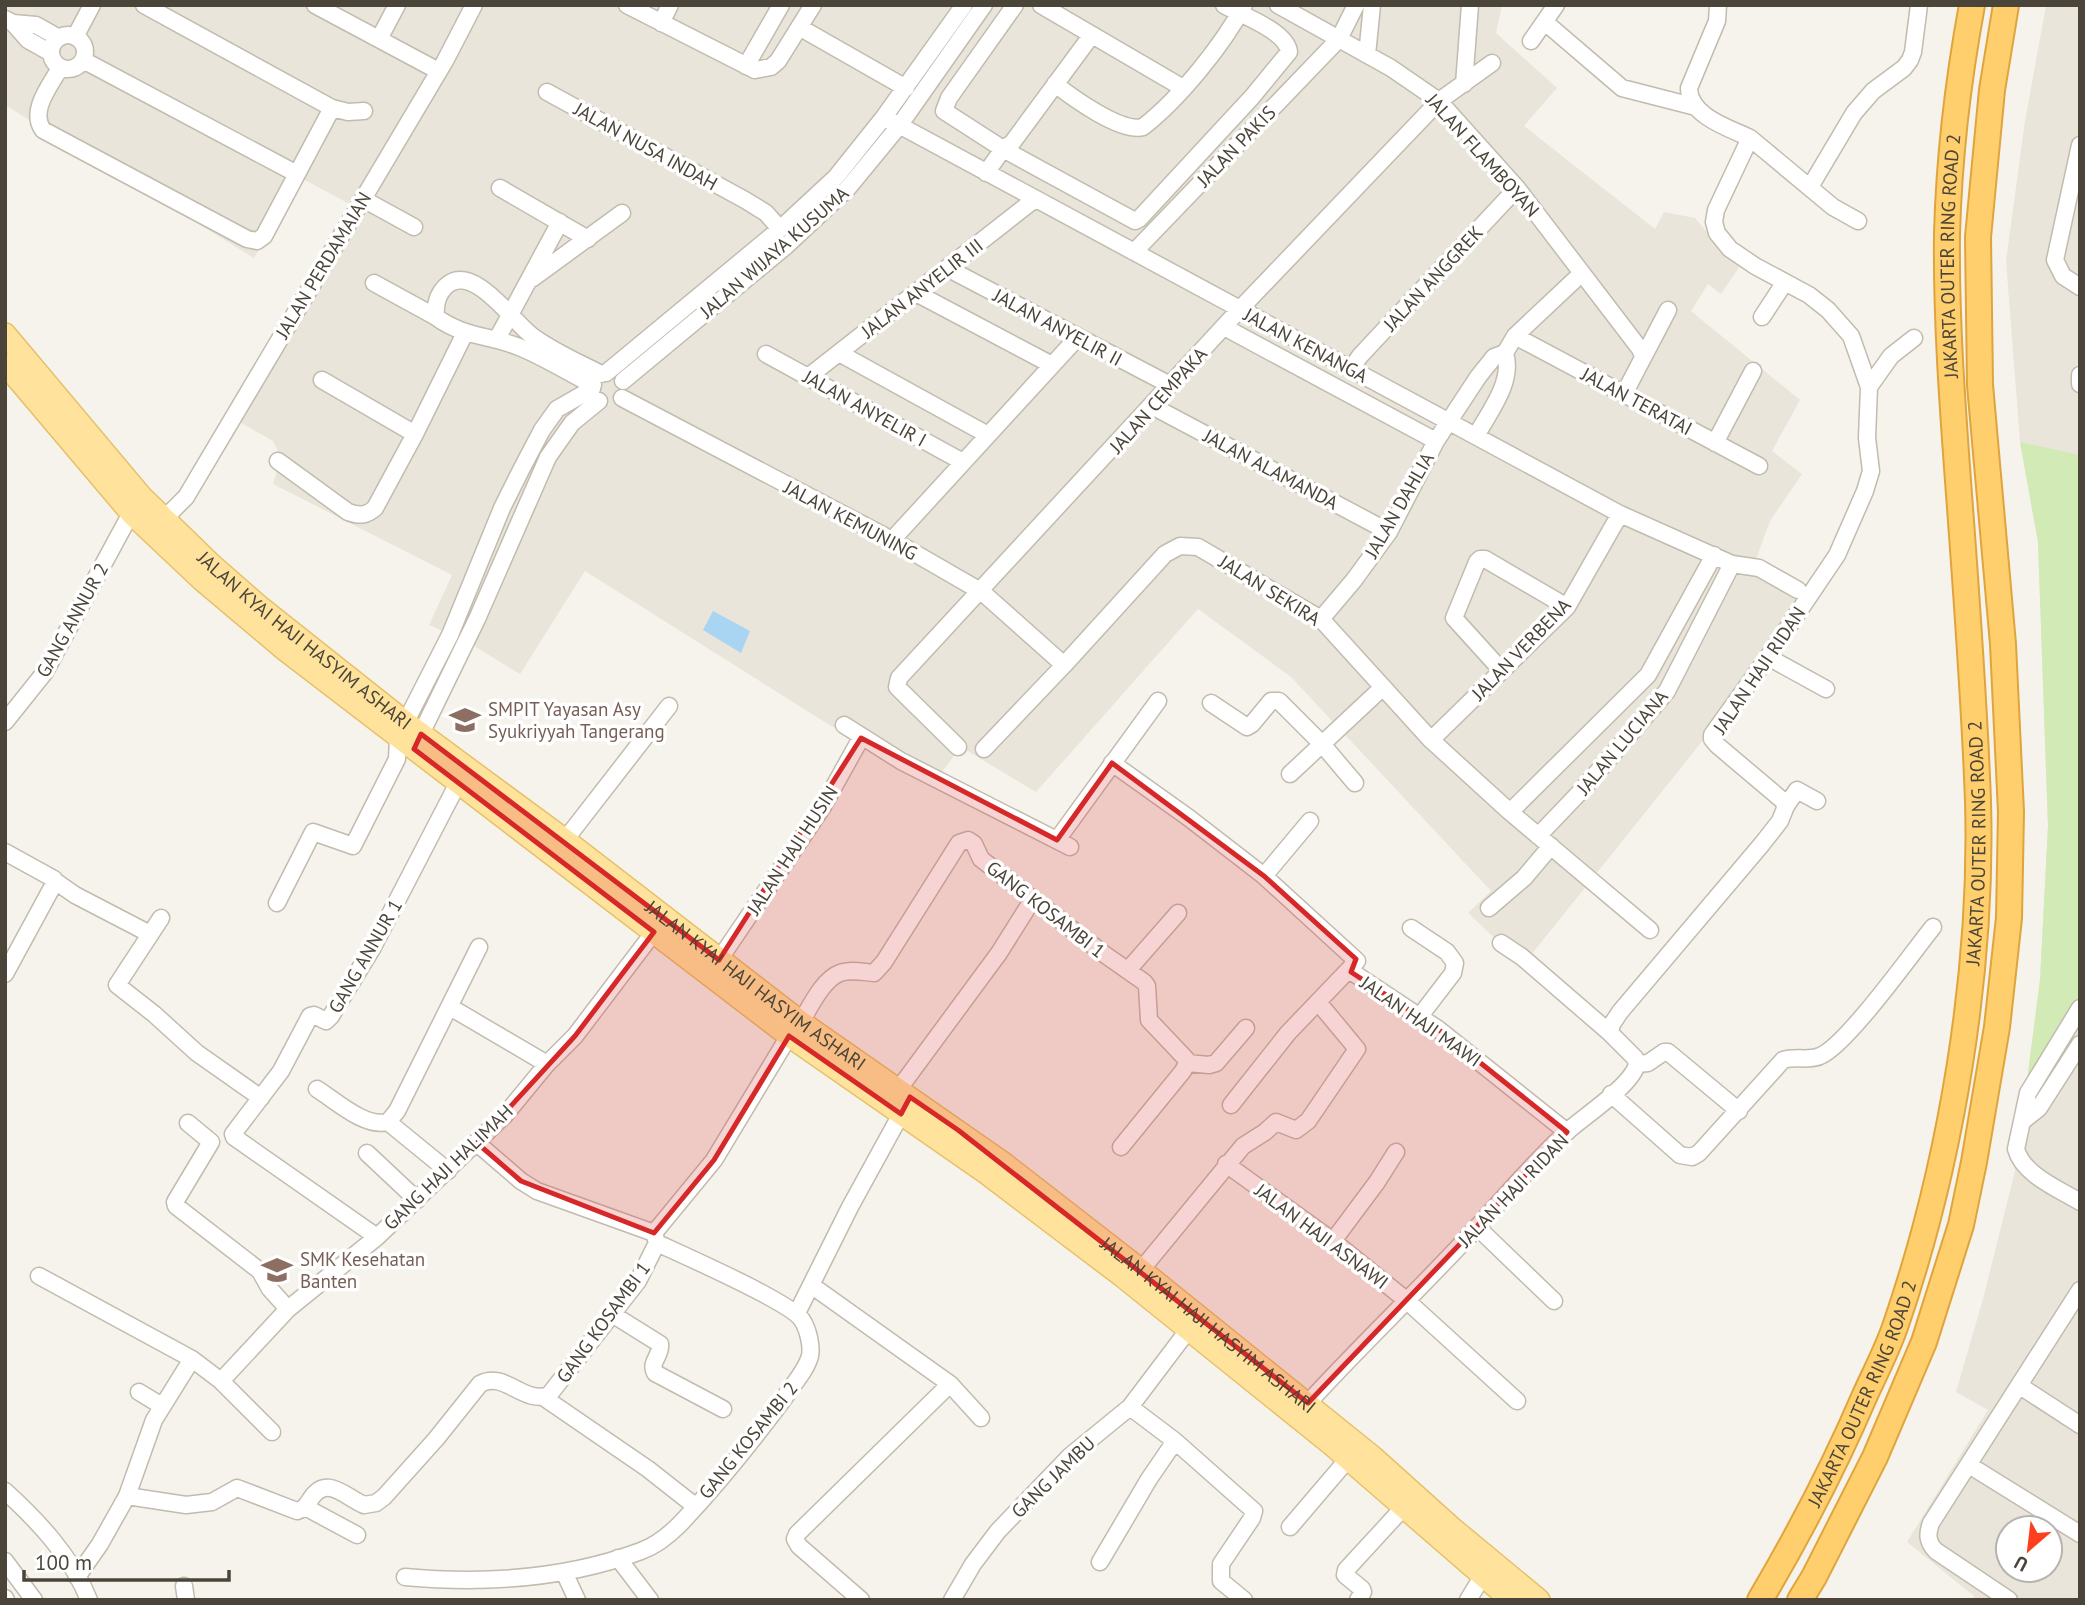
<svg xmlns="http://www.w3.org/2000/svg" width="2085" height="1605" viewBox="0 0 2085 1605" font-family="'PT Sans',sans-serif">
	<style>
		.residential { fill: #eae5da; fill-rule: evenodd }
		.green { fill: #d2eab5 }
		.water { fill: #a9d4f2 }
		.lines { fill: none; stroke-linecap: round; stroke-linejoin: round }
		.minor-casing { stroke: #c2bbae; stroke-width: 19 }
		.major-casing { stroke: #e6c16a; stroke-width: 24 }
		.highway-casing { stroke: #e0a43c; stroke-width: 28 }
		.minor { stroke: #fff; stroke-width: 16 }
		.major { stroke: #ffe39c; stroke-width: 21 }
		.highway { stroke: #ffcf6e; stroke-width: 24 }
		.marked { fill: #d62828; fill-opacity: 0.2; stroke: #d62828; stroke-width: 5; stroke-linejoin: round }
		.labels { text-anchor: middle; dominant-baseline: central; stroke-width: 7; stroke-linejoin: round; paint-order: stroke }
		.street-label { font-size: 19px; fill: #4b4439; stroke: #fff }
		.education-label { font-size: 19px; fill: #785e54; stroke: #fff; text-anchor: start }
	</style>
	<rect width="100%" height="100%" fill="#f6f3ec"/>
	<!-- residential -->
	<path class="residential" d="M5,5h1497l-6,28 61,55 -33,38 131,103 9,-17 31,6 22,26 25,19 -21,31 -13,-10 -17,27 109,89 -28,51 30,23 -32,47 -15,41 51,35 -94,132 -189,236 -55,-52 23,-22 -200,-214 -93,-68 -162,183 -75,-45 -24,31 -106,-52 -246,-155 -65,103 -49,-30 -42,-19 23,-50 -179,-91 8,-27 -8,-16 -37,-21 121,-212 -56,-30 -47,80 -249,-153z
		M2046,5h34v1595h-107l1,-4 -67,-54 81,-132 -32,-18 27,-93 34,-136 23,-183 8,-154 -10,-284 -18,-100 -14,-181 19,-140zM2008,1528h42v42h-42z"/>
	<!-- green -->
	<path class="green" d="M2020,442l60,13v546l-54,86 14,-107 8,-154 -10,-284z"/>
	<!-- water -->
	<path class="water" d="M713,611l37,20 -9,22 -38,-23z"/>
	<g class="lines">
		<!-- minor casing -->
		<g class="minor-casing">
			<path id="minor" d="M144,5l188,103 16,4 16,-1
				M315,5l116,62
				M627,5l128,65 16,-3 7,-6 35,-56
				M1015,5l-66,93 -5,13 59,38 132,72 4,-2 113,-122 37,-45c-2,-21 -48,-37 -65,-47
				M1041,5l142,83
				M1278,5l113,63 48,33 78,87 123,161 3,7
				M1718,5l-1,16 -28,67c0,28 40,40 61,50
				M5,19l8,4 15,17 23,13
				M13,23l23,2 23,13
				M661,23l9,-18
				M1546,23l76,65 74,19
				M799,27l107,61
				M51 52a17 17 0 1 1 34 0a17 17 0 1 1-34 0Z
				M75,37l17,-32
				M379,39l18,-34
				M1531,41l25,-36
				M1367,55l5,-50
				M83,60l214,114
				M746,66l35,-61
				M60,68c-10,18 -31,43 -17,62l204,109 10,2 7,-5 68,-128
				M1055,84c18,14 66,49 88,43 36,-28 80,-82 101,-122
				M1464,84l6,-79
				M547,92l198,108 21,13 14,16
				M884,117l736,397 112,50 27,4 39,22
				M2080,145l-25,115 8,16 17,11
				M986,173l17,-24 9,-6 79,-107
				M1810,187l44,-74 19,-22 31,-23 6,-8 3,-8 6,-47
				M500,188l88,51
				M363,199l51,28
				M1134,252l205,-213 17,-34
				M947,268l223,117
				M533,278l89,-65
				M374,283l62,34
				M916,293l136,72
				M1762,317l23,-35
				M1224,327l212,114
				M1515,336l244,130
				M497,339l63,-117
				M839,353l149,82
				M766,354l197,108
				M1351,369l9,-13 157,-168
				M606,373l174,-144 56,-52 48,-60 80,-112
				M2080,375v9
				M808,377l227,-178
				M322,380l93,54
				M623,381l163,-135 62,-58 51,-62 85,-121
				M593,385c-24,-12 -49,-28 -74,-38 -30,-12 -56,-10 -83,-30 -1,-11 1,-22 9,-30 27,-27 68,35 86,48 21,16 47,27 70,39
				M1869,387l22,-31 23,-18
				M1624,394l44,-84
				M622,398l270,142 90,52 82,73
				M1152,406l237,126
				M1476,436c13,-24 38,-54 29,-83
				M1715,443l38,-72
				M278,461l70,51c11,4 18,4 27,-4l40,-74 50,-101
				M164,519l22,-22 259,-436 29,-56
				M892,540l186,-203
				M1321,619l33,-39 35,-48 47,-91 42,-64 16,-20 11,-4 10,-17 67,-63
				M1768,657l58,32
				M1502,671l-48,-53 23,-56 3,-3h5l82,48
				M1211,703l36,24 5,-3 19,-23h8l43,43 33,39
				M5,722l40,-50 86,-159
				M844,725l57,36 169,86
				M1431,740l136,-133 53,-93
				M417,742l60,-123 71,-162 24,-34 27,-22
				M958,747l-61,-60 2,-9 341,-369 199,-208 53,-38
				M984,749l80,-84 101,-111 15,-8 18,1 123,72 110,121 79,72 140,118
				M1112,763l77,55 75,58 93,85 -69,72 -57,72
				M1290,774l92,-86
				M1786,806l11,-16 20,11
				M1510,812l138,-137 66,-120
				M1538,836l44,-46 85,-99 65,-127
				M565,840l104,-134
				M1057,840l101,-139
				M5,852l49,27 1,3 -50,92
				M1264,876l46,-55
				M55,881l20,14 75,39
				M277,903l36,-71 40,14 44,-87 1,-22 52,-102 52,-127 20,-40 20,-38 15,-21 35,-20
				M1489,908l35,-30 27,-32
				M161,918l-44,67 37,29 43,39 64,45
				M1411,928l36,24 8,11 -2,10 -33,43
				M1501,943l21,14 88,76 25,25 2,6
				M719,960l103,-152 39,-70
				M1128,970l50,-57
				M1349,970l89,59 129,103
				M450,1007l97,57
				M2080,1008l-52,85 -12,56c7,26 43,40 64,53
				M801,1022c9,-15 22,-43 39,-49 10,-4 23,-1 34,0l10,-11 75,-119 9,-3 6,4 7,15 123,95 40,28 3,4 2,34 37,39 1,4 -4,8 -62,76
				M1610,1033l2,-9 8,-12 142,-168 18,-23 6,-15 -4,-6 -65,-55 -5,-6v-4l56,-78 69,-102 28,-64 6,-20 -4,-33 2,-51 -18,-51 -23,-26 -19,-15 -54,-29 -25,-17 -13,-16 -3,-11 2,-12 34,-72 83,69 25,14
				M1187,1063l22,2 7,-2 30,-35
				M1637,1064l11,-1 16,-11h4l71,59
				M317,1089c19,12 48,39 71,33
				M898,1090l101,-137 34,-54
				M1611,1094l69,61 12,2 7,-4 84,-93c12,-4 26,1 37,-4 26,-10 92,-103 113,-129
				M2024,1120l15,-12 41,-64
				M188,1123l23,19 -36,60 1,4 84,65 10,18 18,20
				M477,1143l44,38 16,10 117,42
				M367,1153l50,47
				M1226,1164l107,77 73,59 111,101
				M448,1171l-60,-49 9,-11 82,-164
				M1477,1227l77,74
				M377,1237l-143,-100 -1,-3 48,-63 29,-55 4,-1 12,6 5,-5 42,-69 85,-164
				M1333,1241l44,-59 19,-30
				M1141,1270l102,-124 22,-14 11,-10 20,8 12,-9 49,-72 -39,-47
				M39,1276l153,83 29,22 67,-72 89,-72 128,-122 42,-51 28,-28 79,-104
				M811,1285l139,99 31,34
				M797,1313l53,-106 56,-102
				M612,1314l48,30c2,11 -11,18 -5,29l68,36
				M221,1381l51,51
				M2020,1386l60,39
				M139,1392l23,14
				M543,1397l105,72 47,37
				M1308,1403c51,-56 107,-109 159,-165 34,-36 65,-75 102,-108 17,-15 63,-45 68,-66
				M1175,1441l79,70 -2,7 -31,46v17l23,19
				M1969,1465l111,69
				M5,1491c33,30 67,66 84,109
				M127,1496l59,9 26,-3 25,-14 60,23c7,-2 9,-5 13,-11 16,-26 34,-4 54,5l12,-2 8,-6 52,-58 44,-55c24,-14 44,21 69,11l89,-114 19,-38 -3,-10 60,-73 75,-124
				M305,1507l52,28
				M1290,1527l58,-68
				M618,1558l32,42
				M5,1561l29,39
				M1100,1562l49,-83 26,-38 -45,-34
				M564,1572l13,28
				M77,1577l23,-33 27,-48 27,-76 38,-61
				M405,1577c78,7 161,2 236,-26 14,-5 28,-16 39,-27 37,-39 73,-84 105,-127 8,-13 21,-26 25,-41 2,-10 -2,-27 -8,-36 -10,-17 -119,-65 -145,-77
				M184,1586l2,14
				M5,1598l1,2
				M861,1600l-62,-54 -4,-7 2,-5 153,-150
				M952,1600l21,-36 25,-33 72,-75 60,-49 59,-78
				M1358,1600l5,-8 -1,-3 -17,-14 1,-5 57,-62
				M1468,1600l14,-23
				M2009,1600l-73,-49c-9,-9 -9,-17 -5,-28l149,-233"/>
		</g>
		<!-- major casing -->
		<g class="major-casing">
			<g id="major">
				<path id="s1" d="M5,334l136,162 71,69 48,42 145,115 160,118 236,182 201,140 139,108 232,187 79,71 87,72"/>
				<path d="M5,364l126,149 71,67 83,70 504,386 197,137 136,103 210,169 179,155"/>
			</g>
		</g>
		<!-- highway casing -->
		<g class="highway-casing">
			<g id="highway">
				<path id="s2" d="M1760,1600c39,-66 75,-135 105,-205 10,-22 22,-45 30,-68 56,-162 88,-355 83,-526 -4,-107 -12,-214 -20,-320 -6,-82 -12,-165 -11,-247 2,-77 11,-153 25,-229"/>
				<path d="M1800,1600l14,-23 61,-120 49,-115 37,-117 13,-63 23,-135 12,-109 2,-106 -8,-168 -23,-259 -2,-148 14,-147 14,-85"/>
			</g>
		</g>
		<!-- minor -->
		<use href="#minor" class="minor"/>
		<!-- major -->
		<use href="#major" class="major"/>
		<!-- highway -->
		<use href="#highway" class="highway"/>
	</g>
	<!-- marked area -->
	<path class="marked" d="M421,734l298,226 142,-222 196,102 55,-77 152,113 92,83 -5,13 87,57 129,103 -259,271 -350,-273 -48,-33 -9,17 -112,-78 -75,124 -60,73 -133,-52 -44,-38 98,-107 79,-104 -240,-183z"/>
	<!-- icons -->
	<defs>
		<g id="school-bare" transform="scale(2.415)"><path d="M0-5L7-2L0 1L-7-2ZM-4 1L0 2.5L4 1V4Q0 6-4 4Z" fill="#8d6e63" stroke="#fff" stroke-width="2.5" paint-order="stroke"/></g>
	</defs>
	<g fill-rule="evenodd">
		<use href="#school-bare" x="465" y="720"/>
		<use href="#school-bare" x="277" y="1270"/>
	</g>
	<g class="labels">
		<!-- street labels -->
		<g class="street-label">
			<text transform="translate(646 146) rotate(29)">JALAN NUSA INDAH</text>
			<text transform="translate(1236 146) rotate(-46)">JALAN PAKIS</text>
			<text transform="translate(1483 155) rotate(48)">JALAN FLAMBOYAN</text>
			<text transform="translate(774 252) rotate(-41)">JALAN WIJAYA KUSUMA</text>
			<text stroke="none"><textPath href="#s2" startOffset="1386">JAKARTA OUTER RING ROAD 2</textPath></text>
			<text transform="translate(323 265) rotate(-59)">JALAN PERDAMAIAN</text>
			<text transform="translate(1433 278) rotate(-47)">JALAN ANGGREK</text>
			<text transform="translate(922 288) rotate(-38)">JALAN ANYELIR III</text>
			<text transform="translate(1058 327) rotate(28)">JALAN ANYELIR II</text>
			<text transform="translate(1306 345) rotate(28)">JALAN KENANGA</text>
			<text transform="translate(1158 400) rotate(-48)">JALAN CEMPAKA</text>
			<text transform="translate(1637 401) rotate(28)">JALAN TERATAI</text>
			<text transform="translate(865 408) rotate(29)">JALAN ANYELIR I</text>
			<text transform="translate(1271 469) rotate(28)">JALAN ALAMANDA</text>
			<text transform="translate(1399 505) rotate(-60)">JALAN DAHLIA</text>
			<text transform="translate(851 520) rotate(28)">JALAN KEMUNING</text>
			<text transform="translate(1270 590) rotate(32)">JALAN SEKIRA</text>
			<text transform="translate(72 620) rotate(-61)">GANG ANNUR 2</text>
			<text stroke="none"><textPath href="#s1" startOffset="430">JALAN KYAI HAJI HASYIM ASHARI</textPath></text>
			<text transform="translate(1521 649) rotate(-46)">JALAN VERBENA</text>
			<text transform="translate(1759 670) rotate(-56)">JALAN HAJI RIDAN</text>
			<text transform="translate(1622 742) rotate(-50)">JALAN LUCIANA</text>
			<text stroke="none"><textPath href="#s2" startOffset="798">JAKARTA OUTER RING ROAD 2</textPath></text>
			<text transform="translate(792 850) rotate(-57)">JALAN HAJI HUSIN</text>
			<text transform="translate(1046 909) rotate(38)">GANG KOSAMBI 1</text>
			<text transform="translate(365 956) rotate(-60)">GANG ANNUR 1</text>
			<text stroke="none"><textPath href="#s1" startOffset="998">JALAN KYAI HAJI HASYIM ASHARI</textPath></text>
			<text transform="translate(1421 1021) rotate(35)">JALAN HAJI MAWI</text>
			<text transform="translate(448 1167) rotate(-44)">GANG HAJI HALIMAH</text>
			<text transform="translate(1513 1190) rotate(-46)">JALAN HAJI RIDAN</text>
			<text transform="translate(1322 1236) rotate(37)">JALAN HAJI ASNAWI</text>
			<text transform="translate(603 1322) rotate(-54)">GANG KOSAMBI 1</text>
			<text stroke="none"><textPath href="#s1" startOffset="1564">JALAN KYAI HAJI HASYIM ASHARI</textPath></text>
			<text stroke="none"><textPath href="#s2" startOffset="231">JAKARTA OUTER RING ROAD 2</textPath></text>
			<text transform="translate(748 1440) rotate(-51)">GANG KOSAMBI 2</text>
			<text transform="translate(1053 1477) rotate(-44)">GANG JAMBU</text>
		</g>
		<!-- education labels -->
		<g class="education-label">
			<text x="488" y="709">SMPIT Yayasan Asy<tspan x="488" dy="22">Syukriyyah Tangerang</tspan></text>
			<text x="300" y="1259">SMK Kesehatan<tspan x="300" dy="22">Banten</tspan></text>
		</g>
	</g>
	<!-- border -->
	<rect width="2085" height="1605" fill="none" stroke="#4b4439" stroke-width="14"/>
	<!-- north arrow -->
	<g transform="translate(2029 1549) rotate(208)"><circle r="33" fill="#ffffff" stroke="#b7b4b0" stroke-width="2"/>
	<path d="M0-5L12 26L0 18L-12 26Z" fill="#fc3f1d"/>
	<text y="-10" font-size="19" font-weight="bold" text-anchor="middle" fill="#4b4439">U</text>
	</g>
	<!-- scale -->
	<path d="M24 1570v10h205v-10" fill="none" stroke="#4b4439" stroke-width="3.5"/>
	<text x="35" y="1570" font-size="21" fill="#4b4439" stroke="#ffffff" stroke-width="5" paint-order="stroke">100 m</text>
</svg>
